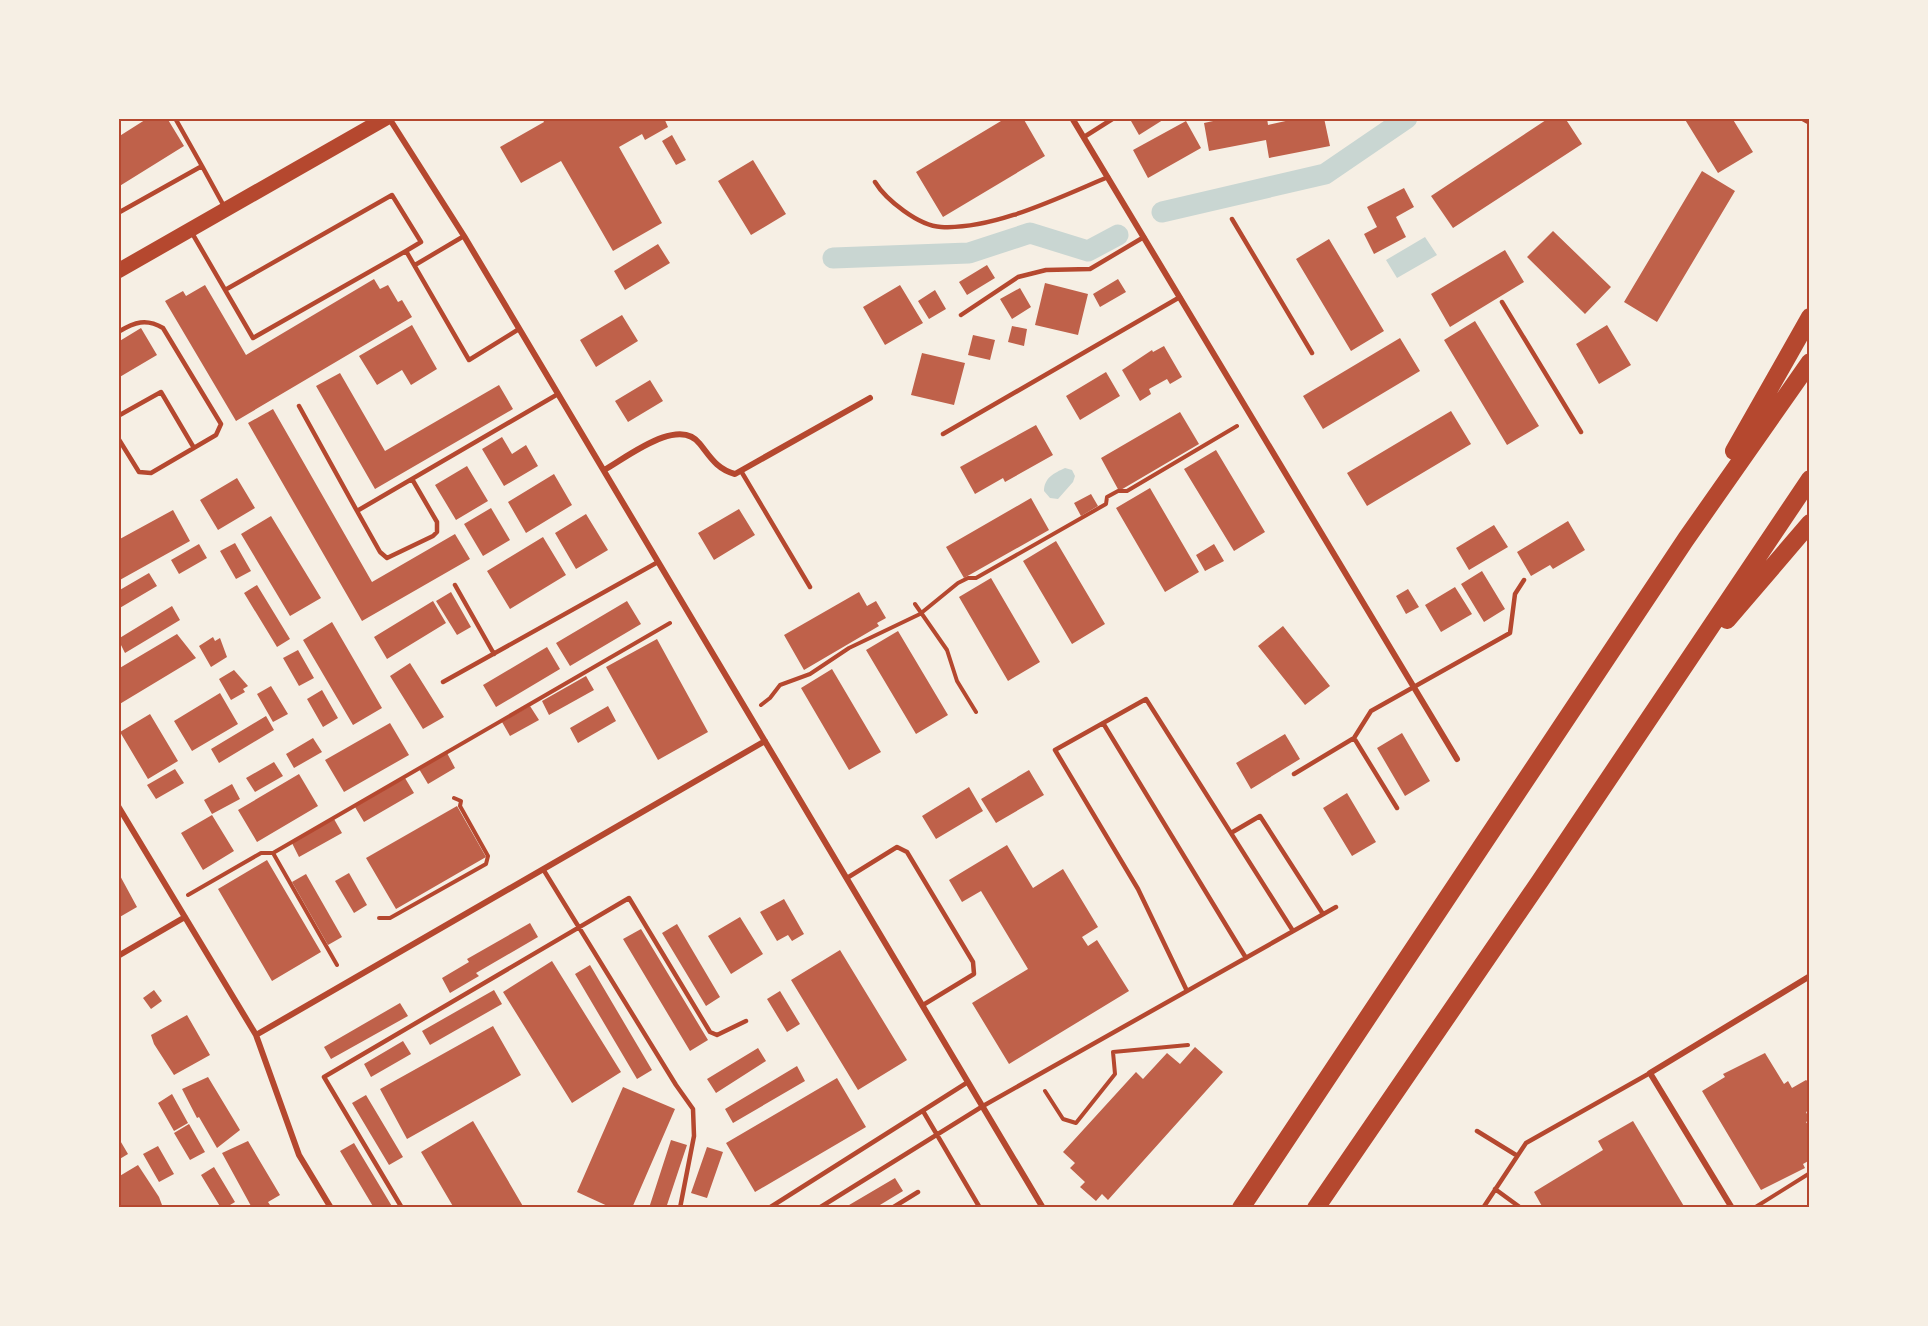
<svg xmlns="http://www.w3.org/2000/svg" width="1928" height="1326" viewBox="0 0 1928 1326" font-family="Helvetica,sans-serif">
	<style>
		.water { fill: #c9d6d2 }
		.lines { fill: none; stroke-linecap: round; stroke-linejoin: round }
		.canal { stroke: #c9d6d2; stroke-width: 21 }
		.building { fill: #bf614a }
		.path { stroke: #b5482f; stroke-width: 4 }
		.service { stroke: #b5482f; stroke-width: 4.5 }
		.minor { stroke: #b5482f; stroke-width: 6 }
		.primary { stroke: #b5482f; stroke-width: 15 }
		.motorway { stroke: #b5482f; stroke-width: 18 }
		.neatline { fill: none; stroke: #b5482f; stroke-width: 2 }
	</style>
	<rect width="100%" height="100%" fill="#f6efe4"/>
	<!-- water -->
	<path class="water" d="M1425,237l12,18 -40,23 -11,-18z
		M1065,468l7,2 3,6 -2,6 -15,17 -8,-1 -6,-7c0,-13 10,-18 21,-23z"/>
	<g class="lines">
		<!-- canal -->
		<path class="canal" d="M1162,212l163,-38 82,-56
			M833,258l136,-5 61,-20 58,18 30,-16"/>
	</g>
	<!-- building -->
	<path class="building" d="M148,118h19l17,28 -66,41v-50z
		M542,118h122l4,9 -23,13 -3,-6 -23,13 43,76 -49,28 -52,-90 -40,22 -21,-36 44,-25z
		M1006,118h17l22,38 -102,61 -27,-45z
		M1136,118h30l-27,17 -8,-14z
		M1227,118h40l1,7 31,-7h25l6,28 -61,12 -3,-18 -57,11 -5,-28z
		M1549,118h16l17,26 -129,84 -22,-32z
		M1684,118h48l21,34 -35,21z
		M1186,121l15,27 -53,30 -15,-28z
		M672,135l14,25 -10,5 -14,-24z
		M753,160l33,54 -35,21 -33,-54z
		M1702,171l33,20 -78,131 -33,-20z
		M1404,188l10,19 -18,10 10,20 -32,17 -10,-20 13,-7 -10,-20z
		M1553,231l58,56 -26,27 -58,-57z
		M1329,239l55,92 -33,20 -55,-92z
		M658,244l12,19 -45,27 -11,-19z
		M1505,250l19,32 -74,45 -19,-33z
		M987,265l8,13 -28,17 -8,-13z
		M374,279l6,10 8,-4 10,17 4,-2 10,17 -176,104 -71,-120 18,-10 3,5 19,-11 41,70z
		M1118,279l8,13 -26,15 -7,-13z
		M1045,283l43,11 -10,41 -43,-10z
		M900,285l23,38 -38,22 -22,-38z
		M1020,288l11,19 -19,12 -12,-20z
		M935,290l11,19 -17,10 -11,-18z
		M622,315l16,26 -42,26 -16,-27z
		M1475,321l64,105 -32,19 -63,-105z
		M412,325l25,44 -26,16 -9,-15 -25,15 -18,-29z
		M1607,325l24,40 -32,19 -23,-40z
		M1012,326l15,3 -3,17 -16,-4z
		M141,328l16,27 -39,23v-36z
		M973,335l22,5 -5,20 -22,-5z
		M1400,338l20,33 -97,58 -20,-33z
		M1164,346l18,31 -12,7 -3,-5 -18,10 2,5 -11,7 -18,-31 30,-20 1,2z
		M922,353l43,10 -11,42 -43,-10z
		M1106,372l14,24 -40,24 -14,-24z
		M340,373l45,78 114,-66 14,24 -138,80 -59,-103z
		M650,380l13,21 -35,21 -13,-21z
		M273,409l99,173 83,-48 15,25 -108,62 -114,-198z
		M1451,411l20,33 -104,62 -20,-33z
		M1180,412l19,32 -80,47 -18,-33z
		M1036,425l17,30 -48,27 -2,-4 -28,16 -15,-27z
		M502,437l10,17 14,-9 12,21 -34,20 -22,-37z
		M1216,450l49,82 -31,19 -50,-82z
		M467,466l21,35 -32,19 -21,-35z
		M554,474l18,31 -46,28 -18,-31z
		M237,478l18,30 -37,22 -18,-30z
		M1150,488l49,84 -34,20 -49,-84z
		M1091,494l7,12 -17,10 -7,-13z
		M1031,498l18,32 -85,48 -18,-31z
		M491,508l19,32 -27,16 -19,-32z
		M739,509l16,26 -41,25 -16,-27z
		M173,510l17,31 -72,40v-41z
		M586,514l22,36 -32,19 -21,-36z
		M271,516l50,82 -31,18 -49,-82z
		M1568,521l17,29 -32,19 -3,-4 -19,11 -14,-24z
		M1494,525l14,22 -39,23 -13,-22z
		M543,537l23,38 -56,34 -23,-38z
		M1056,541l49,83 -33,20 -49,-83z
		M235,543l16,28 -15,8 -16,-28z
		M199,544l8,14 -28,16 -8,-14z
		M1214,544l10,17 -19,10 -9,-16z
		M1482,571l23,38 -21,13 -23,-38z
		M149,573l8,13 -39,23v-18z
		M991,578l49,84 -32,19 -49,-84z
		M257,585l33,54 -13,8 -33,-54z
		M1455,587l17,27 -31,18 -16,-27z
		M1408,589l11,18 -13,7 -10,-18z
		M451,592l20,35 -14,8 -21,-34z
		M859,592l8,14 9,-5 10,17 -9,5 2,3 -75,44 -20,-35z
		M433,601l13,22 -59,36 -13,-22z
		M627,601l14,23 -71,42 -14,-23z
		M172,606l8,14 -55,33 -7,-14z
		M332,622l50,86 -29,17 -50,-85z
		M1283,626l47,60 -25,19 -47,-59z
		M898,631l50,84 -32,19 -50,-84z
		M177,634l19,24 -78,47v-36z
		M213,637l2,4 5,-3 7,19 -16,10 -12,-21z
		M657,639l51,93 -50,28 -52,-93z
		M547,647l13,22 -64,38 -13,-22z
		M298,650l16,28 -15,8 -16,-28z
		M410,663l34,54 -21,12 -33,-53z
		M832,669l49,83 -32,18 -48,-82z
		M234,670l14,16 -5,3 2,3 -14,8 -12,-21z
		M586,676l8,14 -45,25 -7,-14z
		M271,686l17,28 -15,8 -16,-28z
		M322,690l16,28 -15,9 -16,-28z
		M220,693l18,31 -46,27 -18,-30z
		M530,706l9,14 -29,16 -8,-14z
		M608,706l8,15 -38,22 -8,-15z
		M150,714l28,47 -30,18 -28,-47z
		M266,716l8,14 -55,33 -8,-14z
		M390,723l19,32 -65,37 -19,-32z
		M1402,733l28,48 -25,15 -28,-48z
		M1285,734l15,25 -49,30 -15,-26z
		M313,738l9,14 -28,16 -8,-14z
		M447,753l8,15 -27,16 -9,-15z
		M274,762l9,14 -28,16 -9,-14z
		M175,769l9,14 -28,16 -9,-14z
		M1029,770l15,25 -48,28 -15,-24z
		M299,774l19,32 -61,36 -19,-32z
		M405,778l9,15 -50,29 -9,-15z
		M232,784l8,15 -28,15 -8,-14z
		M969,787l14,24 -47,28 -14,-23z
		M1347,793l29,49 -24,14 -29,-48z
		M457,806l29,51 -90,52 -30,-51z
		M212,815l22,36 -31,19 -22,-37z
		M334,819l8,14 -43,24 -7,-14z
		M1007,845l26,43 30,-19 35,58 -16,10 6,9 9,-6 32,51 -120,73 -37,-61 56,-34 -47,-78 -19,11 -13,-22z
		M267,860l54,92 -49,29 -54,-92z
		M118,872l19,35 -19,11z
		M349,873l18,32 -13,8 -19,-32z
		M306,874l36,63 -14,8 -36,-63z
		M784,899l20,35 -12,7 -4,-6 -11,6 -17,-29z
		M740,917l23,37 -32,20 -23,-38z
		M530,923l8,14 -62,36 3,3 -29,17 -8,-15 27,-16 -2,-3z
		M677,924l43,73 -14,9 -44,-73z
		M641,929l67,111 -18,11 -67,-112z
		M840,950l67,110 -49,30 -67,-110z
		M552,961l69,111 -49,31 -69,-111z
		M590,965l62,105 -15,9 -62,-105z
		M154,990l8,11 -11,8 -8,-11z
		M494,990l8,14 -72,41 -8,-14z
		M780,991l20,33 -13,8 -20,-33z
		M400,1003l8,13 -77,43 -7,-12z
		M187,1015l23,40 -36,20 -20,-31 -3,-9z
		M493,1026l28,49 -114,64 -27,-50z
		M403,1041l8,13 -40,23 -7,-13z
		M1195,1047l28,25 -115,128 -6,-6 -6,7 -16,-14 5,-5 -15,-14 5,-5 -12,-11 73,-80 7,7 24,-26 13,11z
		M758,1048l8,13 -50,32 -9,-14z
		M1765,1053l19,31 4,-3 4,7 14,-8 4,3v27l-4,2 4,8 -4,2 4,6v32l-7,4 2,4 -44,22 -59,-99 23,-14 -2,-3z
		M797,1066l8,15 -72,42 -8,-14z
		M208,1077l32,53 -23,18 -18,-31 -2,1 -15,-29z
		M837,1078l29,49 -111,65 -29,-49z
		M623,1087l52,22 -43,99h-20l-35,-16z
		M172,1094l16,29 -14,8 -16,-28z
		M366,1095l37,62 -14,8 -37,-62z
		M473,1121l51,87h-70l-33,-56z
		M1633,1121l52,87h-142l-9,-16 69,-42 -5,-9z
		M189,1124l16,28 -15,8 -16,-27z
		M118,1137l10,17 -10,6z
		M671,1140l16,5 -21,63h-17z
		M248,1141l32,54 -12,7 2,3 -4,3 -15,-2 -29,-53z
		M354,1143l39,65h-19l-34,-57z
		M158,1146l16,28 -15,8 -16,-28z
		M707,1147l16,5 -16,46 -16,-5z
		M138,1165l21,32 3,8 -4,3h-40v-31z
		M214,1167l21,35 -10,6h-4l-20,-33z
		M895,1178l8,13 -28,17h-31z"/>
	<g class="lines">
		<!-- path -->
		<path class="path" d="M915,604l32,46 10,31 19,31
			M761,705l9,-7 10,-13 30,-11 39,-26 71,-34 38,-31 10,-5h8l130,-74 1,-7 11,-6h9l110,-65
			M273,853l397,-230
			M188,895l73,-42h12l64,112
			M379,918h11l96,-54 2,-8 -28,-50 1,-5 -7,-3
			M1045,1091l18,28 13,4 39,-49 -2,-22 75,-7
			M1754,1208l56,-35"/>
		<!-- service -->
		<path class="service" d="M1801,118l9,5
			M1084,137l30,-19
			M202,166l23,42
			M875,182c11,18 44,44 66,45 53,3 119,-30 167,-50
			M118,213l84,-47 -27,-48
			M1232,219l80,134
			M192,233l61,105 153,-87 63,109 50,-31
			M415,265l49,-29
			M225,290l167,-95 29,47 -15,9
			M1502,302l79,130
			M961,315l57,-38 28,-7 44,-1 54,-32
			M118,332c17,-10 28,-14 45,-4l58,96 -5,11 -65,38 -12,-1 -21,-34
			M299,406l58,105 201,-117
			M118,416l43,-24 33,56
			M943,434l237,-137
			M741,471l69,116
			M357,511l23,41 7,6 46,-22 4,-4v-10l-25,-43
			M455,585l39,69
			M443,682l215,-120
			M1103,723l143,235
			M1354,738l43,70
			M1294,774l60,-36 17,-27 139,-78 5,-39 9,-14
			M1231,833l29,-17 63,98
			M543,869l133,216 17,24 1,27 -14,72
			M847,878l50,-31 10,5 66,110 1,12 -51,31
			M1187,991l-49,-102 -83,-139 91,-51 147,232
			M923,1111l57,97
			M1477,1131l39,24
			M1495,1189l26,19
			M402,1208l-78,-131 305,-179 81,134 7,3 29,-14
			M769,1208l199,-126
			M819,1208l164,-102 353,-199
			M892,1208l26,-16
			M1483,1208l43,-65 124,-70"/>
		<!-- minor -->
		<path class="minor" d="M389,118l75,118 579,972
			M1072,118l385,641
			M604,470c22,-12 75,-55 96,-26 11,14 17,25 35,30l135,-76
			M118,806l138,229 43,120 32,53
			M118,956l67,-39
			M256,1035l509,-294
			M1732,1208l-82,-135 160,-97"/>
		<!-- primary -->
		<path class="primary" d="M118,271l268,-153"/>
		<!-- motorway -->
		<path class="motorway" d="M1734,451l76,-134
			M1727,620l83,-97
			M1241,1208l445,-669 124,-177
			M1316,1208l224,-327 270,-402"/>
	</g>
	<!-- border -->
	<rect width="1928" height="1326" fill="none" stroke="#f6efe4" stroke-width="240"/>
	<rect x="120" y="120" width="1688" height="1086" class="neatline"/>
</svg>
